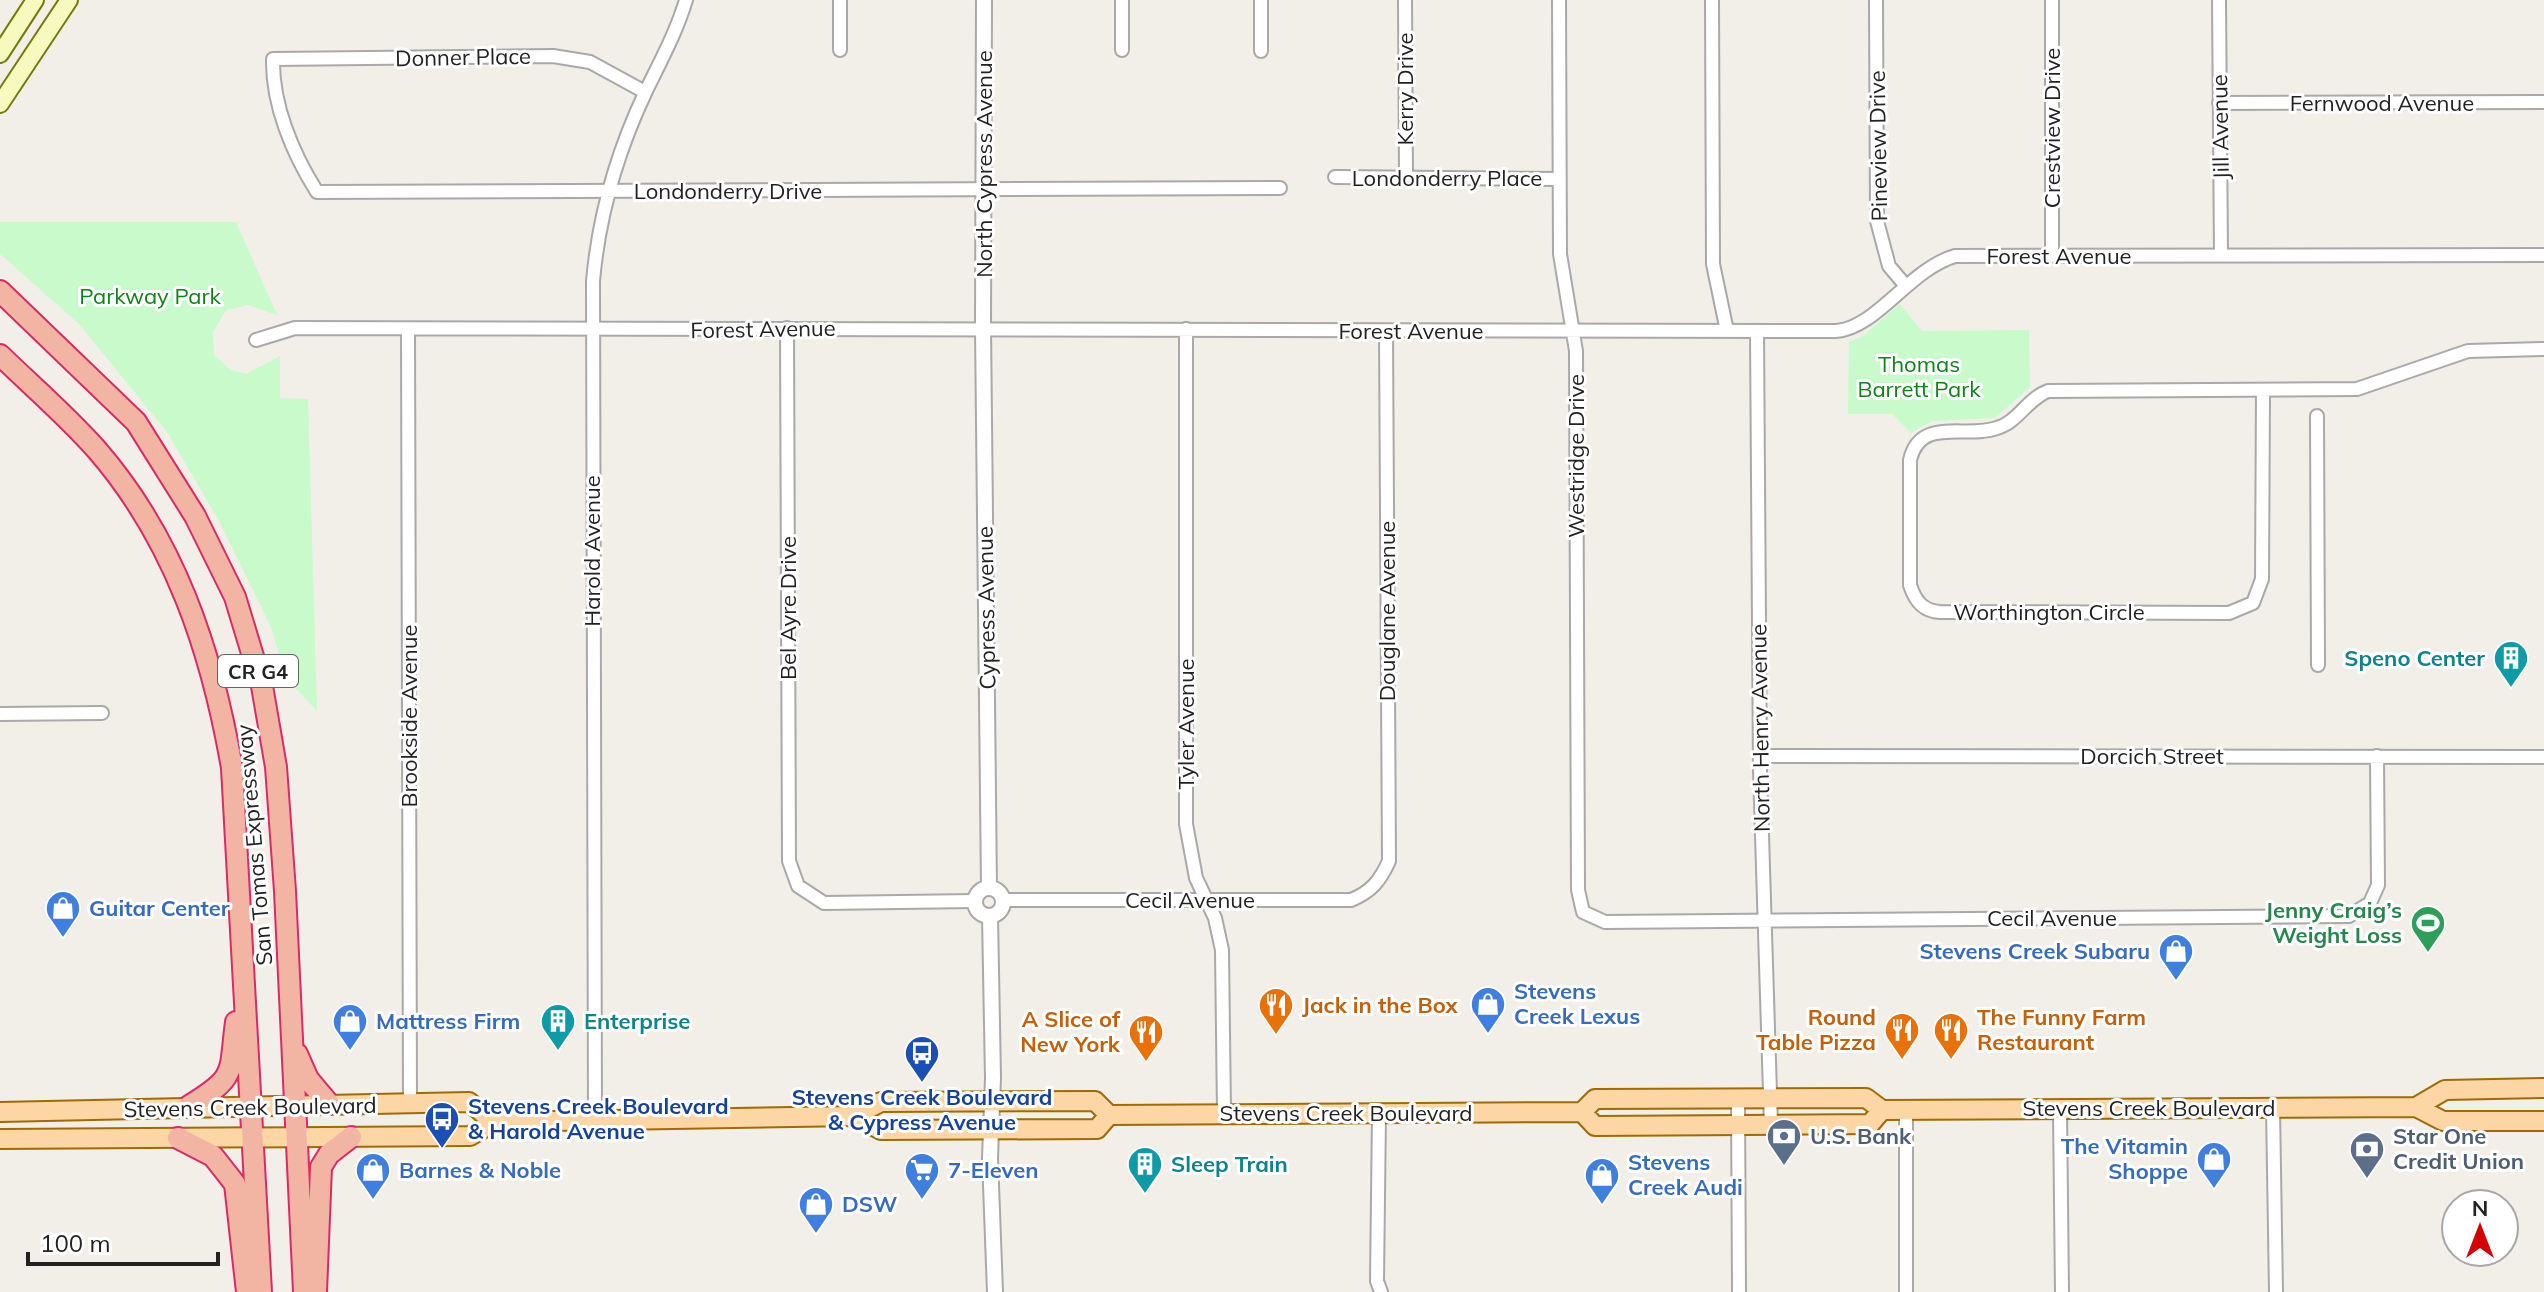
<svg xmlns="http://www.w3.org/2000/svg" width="2544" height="1292" viewBox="0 0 2544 1292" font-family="Mulish,sans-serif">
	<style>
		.park { fill: #c8facc }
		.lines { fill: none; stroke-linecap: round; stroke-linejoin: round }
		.minor-casing { stroke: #a9a9a9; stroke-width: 16 }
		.tertiary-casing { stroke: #a9a9a9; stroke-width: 18 }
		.secondary-casing { stroke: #707d05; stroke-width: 20 }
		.primary-casing { stroke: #a06b00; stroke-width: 22 }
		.trunk-casing { stroke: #dc2a67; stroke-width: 24 }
		.minor { stroke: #fff; stroke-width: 12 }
		.tertiary { stroke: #fff; stroke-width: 14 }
		.secondary { stroke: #f7fabf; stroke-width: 16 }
		.primary { stroke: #fcd6a4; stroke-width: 18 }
		.trunk { stroke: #f2b4a3; stroke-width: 20 }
		.labels { text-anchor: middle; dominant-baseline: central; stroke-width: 6; stroke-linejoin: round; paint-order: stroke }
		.shield { fill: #fff; stroke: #646464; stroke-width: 2 }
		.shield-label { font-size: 20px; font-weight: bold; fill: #222 }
		.street-label { font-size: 22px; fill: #222; stroke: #fff }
		.park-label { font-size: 22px; fill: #0c8416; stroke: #fff }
		.culture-label { font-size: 22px; font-weight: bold; fill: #0d838f; stroke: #fff; text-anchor: start }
		.shop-label { font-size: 22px; font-weight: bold; fill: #366cbe; stroke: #fff; text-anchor: start }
		.leisure-label { font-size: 22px; font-weight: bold; fill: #27864d; stroke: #fff; text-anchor: end }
		.food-label { font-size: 22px; font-weight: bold; fill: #c56008; stroke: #fff; text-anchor: start }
		.transit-label { font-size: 22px; font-weight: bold; fill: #164399; stroke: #fff }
		.service-label { font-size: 22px; font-weight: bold; fill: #4e5e75; stroke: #fff; text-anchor: start }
	</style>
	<rect width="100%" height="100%" fill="#f2efe9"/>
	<!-- park -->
	<path class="park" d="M0,222h236l41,93 -29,-10 -22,5 -13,22 1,23 17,15 15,4 34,-18v42l28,1 9,312 -31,-33 -15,-51 -52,-106 -52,-89 -88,-108 -79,-70z
		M1900,304l22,27 107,-1 1,57 -35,31 -63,3 -21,12 -19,-19h-44l1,-72 14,-6z"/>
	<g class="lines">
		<!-- minor casing -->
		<g class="minor-casing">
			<path id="minor" d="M840,0v50
				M1261,0v51
				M1405,0l1,177
				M1559,0l1,254 16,97 2,539 5,22 22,10 744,-6 21,-13 8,-18 -1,-129
				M1712,0l1,264 14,67
				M1876,0l1,221 12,45 16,19
				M2219,0l2,254
				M1122,50v-50
				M645,92l-55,-30 -37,-6 -280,3c-1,46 20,95 44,133l963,-4
				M2219,103l325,-1
				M1335,177l224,2
				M2052,256v-256
				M787,328l2,533 9,25 26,17 151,-2
				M408,329l2,774
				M1186,329v495l10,54 19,40 7,32 2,163
				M1757,331l3,440 11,354
				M256,340l39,-12 1541,3c39,-2 74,-62 119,-75l589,-1
				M2263,391l-1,188 -9,24 -24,10 -289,-1c-17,-1 -25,-11 -30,-27v-125c10,-44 56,-21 87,-32 21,-6 30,-29 51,-37l309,-2 111,-38 76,-2
				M2317,416l1,249
				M0,714l102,-1
				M1760,756l784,1
				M1002,900h349c20,-8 29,-19 38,-39l-3,-529
				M1738,1098l1,194
				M2273,1108l3,184
				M2060,1109l2,183
				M1379,1113l-2,168 4,11
				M595,1118l-2,-837c6,-67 24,-129 53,-190 15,-31 30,-58 40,-91
				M1906,1292v-182"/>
		</g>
		<!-- tertiary casing -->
		<g class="tertiary-casing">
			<path id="tertiary" d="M984,0l-1,328 6,560
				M975 902a14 14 0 1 1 28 0a14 14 0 1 1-28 0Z
				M990,916l3,162 -3,80 5,134"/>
		</g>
		<!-- secondary casing -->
		<g class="secondary-casing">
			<path id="secondary" d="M0,54l35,-54
				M0,104l69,-104"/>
		</g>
		<!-- primary casing -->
		<g class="primary-casing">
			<path id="primary" d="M2416,1107l29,-17 99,-2
				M0,1112l469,-10 25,20
				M1582,1112l13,14 275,-2 12,-14
				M854,1116l27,-14 214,-1 14,14 473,-3 13,-13 271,-1 16,12 534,-3 27,14h101
				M0,1139l470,-3 24,-14 360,-6 27,14 216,-1 12,-14"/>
		</g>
		<!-- trunk casing -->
		<g class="trunk-casing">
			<path id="trunk" d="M0,291l136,131 59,94 40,81 27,89 14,81 9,124 19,401
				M0,355c32,31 67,61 97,95 78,90 115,202 135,318l29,524
				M297,1054l11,25 21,25
				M189,1106c49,-30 40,-32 47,-84
				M178,1138l35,18 22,28 12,108
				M316,1292l5,-125 8,-13 22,-17"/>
		</g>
		<!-- minor -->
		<use href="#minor" class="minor"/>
		<!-- tertiary -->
		<use href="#tertiary" class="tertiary"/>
		<!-- secondary -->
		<use href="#secondary" class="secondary"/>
		<!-- primary -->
		<use href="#primary" class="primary"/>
		<!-- trunk -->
		<use href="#trunk" class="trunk"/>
	</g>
	<!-- icons -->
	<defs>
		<g id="building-pin" transform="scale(1.8)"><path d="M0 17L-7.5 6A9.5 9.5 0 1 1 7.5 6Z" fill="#0f9aa8" stroke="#fff"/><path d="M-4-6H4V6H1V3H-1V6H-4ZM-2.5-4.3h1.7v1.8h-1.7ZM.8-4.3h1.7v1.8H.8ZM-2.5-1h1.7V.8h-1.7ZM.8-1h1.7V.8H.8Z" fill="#fff"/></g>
		<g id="shop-pin" transform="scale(1.8)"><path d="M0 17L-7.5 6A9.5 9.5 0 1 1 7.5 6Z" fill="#3f7fe0" stroke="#fff"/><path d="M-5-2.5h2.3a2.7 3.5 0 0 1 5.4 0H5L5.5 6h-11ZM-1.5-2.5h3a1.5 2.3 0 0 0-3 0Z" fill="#fff"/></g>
		<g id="stadium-pin" transform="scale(1.8)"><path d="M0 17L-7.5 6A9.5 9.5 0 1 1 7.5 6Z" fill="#2e9e5b" stroke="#fff"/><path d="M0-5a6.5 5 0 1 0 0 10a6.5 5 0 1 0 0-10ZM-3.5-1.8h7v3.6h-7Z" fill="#fff"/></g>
		<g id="restaurant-pin" transform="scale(1.8)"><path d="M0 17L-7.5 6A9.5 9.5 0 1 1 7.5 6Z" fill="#e8710a" stroke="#fff"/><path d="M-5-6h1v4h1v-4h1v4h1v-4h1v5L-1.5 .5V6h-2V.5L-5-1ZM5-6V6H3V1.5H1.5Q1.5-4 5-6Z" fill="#fff"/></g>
		<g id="bus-pin" transform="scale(1.8)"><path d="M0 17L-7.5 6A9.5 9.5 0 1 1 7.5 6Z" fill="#1a4fb4" stroke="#fff"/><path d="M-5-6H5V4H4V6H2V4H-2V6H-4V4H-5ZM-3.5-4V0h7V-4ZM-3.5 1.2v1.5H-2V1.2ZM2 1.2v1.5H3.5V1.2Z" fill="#fff"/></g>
		<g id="bank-pin" transform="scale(1.8)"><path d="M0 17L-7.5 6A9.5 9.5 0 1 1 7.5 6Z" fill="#5c6f8a" stroke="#fff"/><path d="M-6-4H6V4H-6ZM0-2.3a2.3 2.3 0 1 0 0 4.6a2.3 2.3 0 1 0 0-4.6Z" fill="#fff"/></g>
		<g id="supermarket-pin" transform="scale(1.8)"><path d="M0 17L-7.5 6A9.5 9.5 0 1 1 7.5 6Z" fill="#3f7fe0" stroke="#fff"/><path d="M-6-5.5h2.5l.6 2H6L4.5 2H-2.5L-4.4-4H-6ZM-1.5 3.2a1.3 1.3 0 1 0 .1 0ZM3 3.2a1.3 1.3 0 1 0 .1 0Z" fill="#fff"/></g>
	</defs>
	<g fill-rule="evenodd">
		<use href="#building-pin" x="2511" y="658"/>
		<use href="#shop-pin" x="63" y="908"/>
		<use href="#stadium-pin" x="2428" y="923"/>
		<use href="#shop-pin" x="2176" y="951"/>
		<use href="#shop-pin" x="1488" y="1004"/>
		<use href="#restaurant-pin" x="1276" y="1005"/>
		<use href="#shop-pin" x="350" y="1021"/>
		<use href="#building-pin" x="558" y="1021"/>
		<use href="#restaurant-pin" x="1902" y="1030"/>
		<use href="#restaurant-pin" x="1951" y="1030"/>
		<use href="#restaurant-pin" x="1146" y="1032"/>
		<use href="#bus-pin" x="922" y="1053"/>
		<use href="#bus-pin" x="442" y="1119"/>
		<use href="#bank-pin" x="1784" y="1136"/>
		<use href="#bank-pin" x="2367" y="1149"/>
		<use href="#shop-pin" x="2214" y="1159"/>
		<use href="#building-pin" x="1145" y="1164"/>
		<use href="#shop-pin" x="373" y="1170"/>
		<use href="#supermarket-pin" x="922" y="1170"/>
		<use href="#shop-pin" x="1602" y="1175"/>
		<use href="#shop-pin" x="816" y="1204"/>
	</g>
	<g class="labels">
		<!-- shield labels -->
		<rect class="shield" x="218" y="655" width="80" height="32" rx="6"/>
		<g class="shield-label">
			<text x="258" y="671">CR G4</text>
		</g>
		<!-- street labels -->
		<g class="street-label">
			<text transform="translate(463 57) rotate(-1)">Donner Place</text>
			<text transform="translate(1405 89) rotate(-90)">Kerry Drive</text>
			<text x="2382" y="103">Fernwood Avenue</text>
			<text transform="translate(2220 127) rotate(-91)">Jill Avenue</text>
			<text transform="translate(2052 128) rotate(-90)">Crestview Drive</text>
			<text transform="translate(1878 146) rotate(-91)">Pineview Drive</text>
			<text transform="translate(984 164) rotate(-90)">North Cypress Avenue</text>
			<text x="1447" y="178">Londonderry Place</text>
			<text x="728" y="191">Londonderry Drive</text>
			<text x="2059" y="256">Forest Avenue</text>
			<text transform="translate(763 329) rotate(-1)">Forest Avenue</text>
			<text x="1411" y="331">Forest Avenue</text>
			<text transform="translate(1576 456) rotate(-90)">Westridge Drive</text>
			<text transform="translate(592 551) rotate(-90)">Harold Avenue</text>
			<text transform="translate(788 608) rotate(-90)">Bel Ayre Drive</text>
			<text transform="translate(986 608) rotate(-91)">Cypress Avenue</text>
			<text transform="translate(1387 611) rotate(-90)">Douglane Avenue</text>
			<text x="2049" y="612">Worthington Circle</text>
			<text transform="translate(409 716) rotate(-90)">Brookside Avenue</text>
			<text transform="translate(1186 724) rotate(-90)">Tyler Avenue</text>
			<text transform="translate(1760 728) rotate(-91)">North Henry Avenue</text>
			<text x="2152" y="756">Dorcich Street</text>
			<text transform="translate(254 845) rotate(-95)">San Tomas Expressway</text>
			<text x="1190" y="900">Cecil Avenue</text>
			<text x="2052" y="918">Cecil Avenue</text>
			<text transform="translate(250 1107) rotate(-1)">Stevens Creek Boulevard</text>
			<text x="2149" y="1108">Stevens Creek Boulevard</text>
			<text x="1346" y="1113">Stevens Creek Boulevard</text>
		</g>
		<!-- park labels -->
		<g class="park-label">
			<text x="150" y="296">Parkway Park</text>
			<text x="1919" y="364">Thomas<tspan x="1919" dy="25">Barrett Park</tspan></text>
		</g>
		<!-- culture labels -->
		<g class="culture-label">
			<text x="2485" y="658" text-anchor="end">Speno Center</text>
			<text x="584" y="1021">Enterprise</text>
			<text x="1171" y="1164">Sleep Train</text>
		</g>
		<!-- shop labels -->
		<g class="shop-label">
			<text x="89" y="908">Guitar Center</text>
			<text x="2150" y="951" text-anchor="end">Stevens Creek Subaru</text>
			<text x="1514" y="991">Stevens<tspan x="1514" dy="25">Creek Lexus</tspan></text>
			<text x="376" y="1021">Mattress Firm</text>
			<text x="2188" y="1146" text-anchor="end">The Vitamin<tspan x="2188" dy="25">Shoppe</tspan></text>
			<text x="1628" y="1162">Stevens<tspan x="1628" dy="25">Creek Audi</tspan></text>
			<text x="399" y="1170">Barnes &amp; Noble</text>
			<text x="948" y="1170">7-Eleven</text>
			<text x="842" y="1204">DSW</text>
		</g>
		<!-- leisure labels -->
		<g class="leisure-label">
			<text x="2402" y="910">Jenny Craig’s<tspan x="2402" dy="25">Weight Loss</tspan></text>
		</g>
		<!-- food labels -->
		<g class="food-label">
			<text x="1302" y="1005">Jack in the Box</text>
			<text x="1876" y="1017" text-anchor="end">Round<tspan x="1876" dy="25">Table Pizza</tspan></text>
			<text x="1977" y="1017">The Funny Farm<tspan x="1977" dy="25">Restaurant</tspan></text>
			<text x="1120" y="1019" text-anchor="end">A Slice of<tspan x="1120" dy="25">New York</tspan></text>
		</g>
		<!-- transit labels -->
		<g class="transit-label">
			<text x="922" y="1097">Stevens Creek Boulevard<tspan x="922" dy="25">&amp; Cypress Avenue</tspan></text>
			<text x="468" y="1106" text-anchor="start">Stevens Creek Boulevard<tspan x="468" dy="25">&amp; Harold Avenue</tspan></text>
		</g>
		<!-- service labels -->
		<g class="service-label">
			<text x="1810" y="1136">U.S. Bank</text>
			<text x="2393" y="1136">Star One<tspan x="2393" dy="25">Credit Union</tspan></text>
		</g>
	</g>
	<!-- north arrow -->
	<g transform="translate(2480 1228)"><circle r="38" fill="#ffffff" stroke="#a7a7a7" stroke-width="2"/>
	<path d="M0-6L14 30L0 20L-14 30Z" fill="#d40000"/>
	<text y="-12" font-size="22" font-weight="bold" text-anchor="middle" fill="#222222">N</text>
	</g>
	<!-- scale -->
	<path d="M28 1252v12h190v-12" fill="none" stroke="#222222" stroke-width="4"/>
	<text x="40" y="1252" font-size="24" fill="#222222" stroke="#ffffff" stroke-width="6" paint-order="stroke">100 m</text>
</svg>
